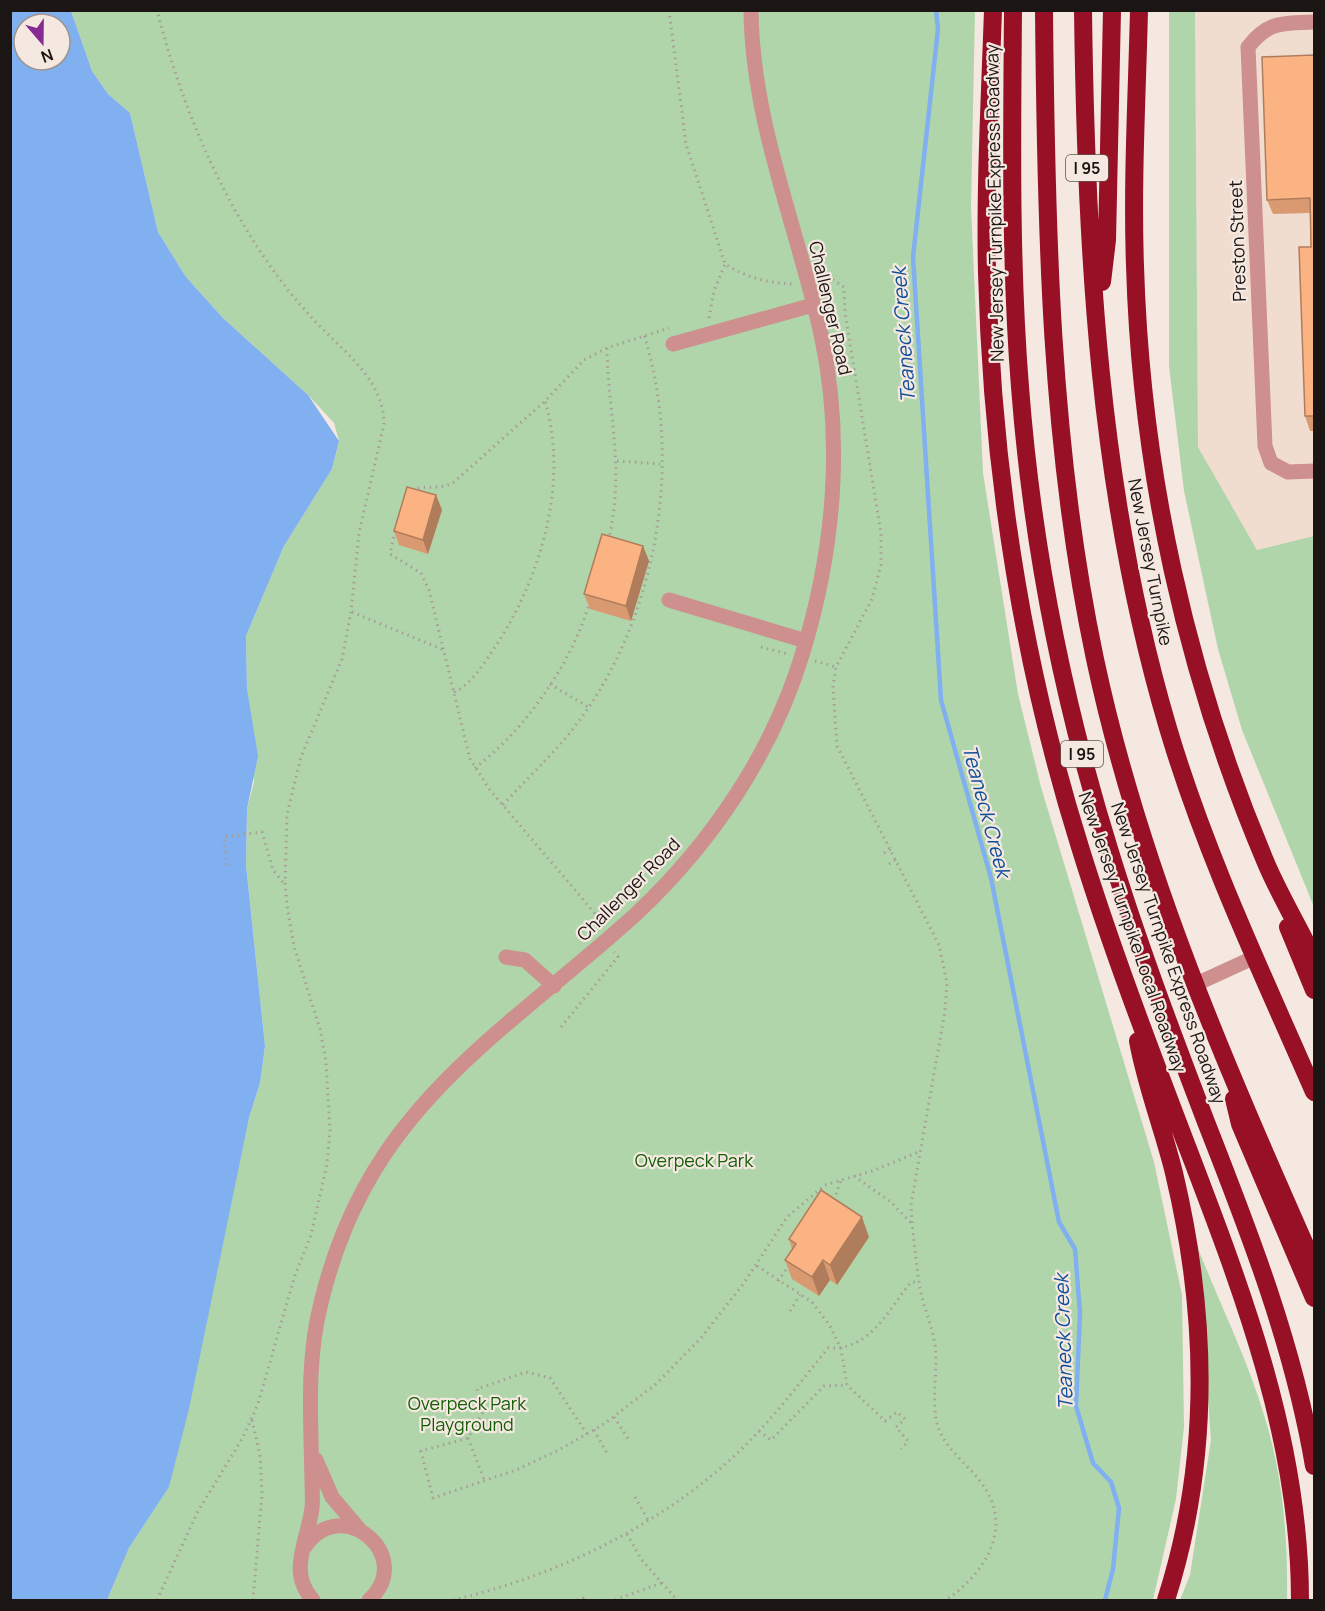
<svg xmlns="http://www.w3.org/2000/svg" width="1325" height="1611" viewBox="0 0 1325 1611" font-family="Manrope,sans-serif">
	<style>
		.built { fill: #f1ddd0 }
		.green { fill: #b0d5aa }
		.water { fill: #80b0ef; fill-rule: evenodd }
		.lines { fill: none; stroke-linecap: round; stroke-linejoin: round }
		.stream { stroke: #80b0ef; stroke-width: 4.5 }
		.path { stroke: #a79d97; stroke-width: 3; stroke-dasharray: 1.5 4.5; stroke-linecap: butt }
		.minor { stroke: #cd908e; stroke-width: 15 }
		.highway { stroke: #971025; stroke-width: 18 }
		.wall { fill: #d99a72 }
		.shaded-wall { fill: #b07d5c }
		.building { fill: #fcb384; stroke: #b07d5c; stroke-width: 1.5 }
		.labels { text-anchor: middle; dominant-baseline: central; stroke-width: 4.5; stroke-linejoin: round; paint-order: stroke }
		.shield { fill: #f5e8e0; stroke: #5c5551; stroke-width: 1.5 }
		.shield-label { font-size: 16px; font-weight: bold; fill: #1b1614 }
		.street-label { font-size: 18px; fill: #1b1614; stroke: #f5e8e0 }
		.park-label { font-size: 18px; fill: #125e06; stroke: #f5e8e0 }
		.water-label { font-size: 20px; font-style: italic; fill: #0f4f99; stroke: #f5e8e0 }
	</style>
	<rect width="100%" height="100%" fill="#f5e8e0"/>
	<!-- built -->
	<path class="built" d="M1195,11h119v525l-57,14 -59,-102z"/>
	<!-- green -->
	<path class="green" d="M71,11h904l-4,196 12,266 35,221 23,93 113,375 28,133 2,132 -8,72 -23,101h-1046l22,-52 40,-61 80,-369 11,-35 5,-37 -19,-181 1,-56 7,-27 -7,-93 -1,-53 38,-90 48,-77 7,-28 -5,-18 -26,-28 -85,-77 -37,-41 -28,-45 -28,-119 -22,-19 -16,-23z
		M1169,11h26l3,436 59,103 57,-14v371l-72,-177 -24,-81 -34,-158 -15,-125z
		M1197,1246c22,56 50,112 67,169 19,60 24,124 23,185h-107l10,-25 21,-135z"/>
	<!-- water -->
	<path class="water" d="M71,11l21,60 16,23 22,19 28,119 28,45 37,41 85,77 31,46 -7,28 -48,77 -38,90 1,53 11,67 -11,53 -1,56 19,181 -5,37 -11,35 -60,291 -20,78 -40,61 -22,52h-96l-1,-1589zM24,24h36v36h-36z"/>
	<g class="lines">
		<!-- stream -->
		<path class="stream" d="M936,10l2,19 -25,228 28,443 50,178 68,344 16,27 5,64 -4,93 17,57 18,19 8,26 -6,61 -8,31"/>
		<!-- path -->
		<path class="path" d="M669,10l17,134 39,120c22,14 43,19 69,20
			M821,277l9,1 14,9 1,26 36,220v32l-9,34 -36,68 -3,20 4,59 102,199 8,38 -2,28 -34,194c1,26 5,52 8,78 3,21 13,41 16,62 3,24 -3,49 1,73 4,28 28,42 44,63 35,44 7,91 -34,119
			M709,318l5,-27 11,-27
			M607,348c1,68 18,119 2,190
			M617,461l43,3
			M412,490c15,-6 28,1 42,-8l91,-81 39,-41 23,-12 62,-20
			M395,531l-5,23 31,19 8,17 41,169 20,31 113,133
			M352,612l92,38
			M761,647l27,7
			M815,661l21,6
			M550,684l38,23
			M454,692c16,-7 27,-24 37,-39 48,-69 79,-168 54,-252
			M475,768c49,-37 97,-105 114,-164
			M503,805c24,-27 51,-51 73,-80 81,-106 108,-263 68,-390
			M884,853l7,-4
			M889,864l7,-5
			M227,865l-3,-28 38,-5 11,38 12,15
			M561,1027l57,-70 -4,-5
			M854,1176l37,26 21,22
			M834,1200l7,-20
			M757,1266l55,36 18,24 11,23 6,36 38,36 12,-9 8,7 -9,8 12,14 -7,8
			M778,1281l11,-16
			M790,1311l10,-16
			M614,1417l15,23
			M252,1420l8,35 2,39 -9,106
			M594,1430l14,25
			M759,1431l12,9 53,-54 23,-1
			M587,1434l-37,-56 -24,-6 -49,17 6,23 -15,26 -47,13 12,47 83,-28 41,-19 47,-27 52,-40 45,-46 43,-55 43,-66 38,-32 47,-14 49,-20
			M468,1438l17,44
			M635,1497l13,23
			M627,1534l14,25 36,41
			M157,1600l41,-89 44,-72 16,-35 36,-126 17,-43 16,-71 3,-34 -4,-68 -6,-33 -26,-83 -6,-34 -3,-27 2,-71 14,-57 41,-98 9,-47 8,-79 25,-109c0,-46 -44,-75 -72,-106 -77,-84 -127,-198 -155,-308
			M453,1600c98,-23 192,-67 269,-133 40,-34 73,-78 106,-119 42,3 60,-38 83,-66h8
			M577,1600l6,-2 1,2
			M615,1600l46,-17"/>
		<!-- minor -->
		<path class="minor" d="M1314,22c-31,2 -45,-2 -66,25l17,399 6,17 17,9 26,-1
			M673,344l140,-39
			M669,600l137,41
			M506,957l19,3 29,26
			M1194,985l61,-28
			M316,1460l16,37 28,33
			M304,1548c37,-57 113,9 65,52
			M313,1600c-26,-28 -5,-59 -1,-92 1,-9 0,-18 0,-27 -1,-60 -6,-120 9,-178 16,-67 46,-131 90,-184 62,-76 152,-138 225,-205 76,-71 137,-162 167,-262 31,-102 41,-212 18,-318 -24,-108 -69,-212 -70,-324"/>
		<!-- highway -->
		<path class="highway" d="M993,10c-3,88 -8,176 -6,263 5,195 35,389 93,574 31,100 68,197 105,294 57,149 115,298 115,459
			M1013,10c-1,126 -3,252 7,377 12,158 43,314 90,465 28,91 62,181 96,270 44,112 88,225 108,344
			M1044,10c2,218 6,436 51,649 45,212 132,409 219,606
			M1083,10c3,241 16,485 85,718 37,125 94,245 146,364
			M1139,10c-2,86 -7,171 -4,256 6,205 51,408 131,597 14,33 33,64 48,96
			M1102,282l5,-42 5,-230
			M1288,927l26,63
			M1138,1041c8,45 25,87 36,132 34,143 37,287 -8,427
			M1234,1099l6,25 74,174"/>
	</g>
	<!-- wall -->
	<path class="wall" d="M1314,55v376h-4l-5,-15 6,-169 -1,-34 -37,1 -6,-14z
		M436,495l6,15 -14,44 -29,-9 -5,-14z
		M643,546l6,15 -18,60 -41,-12 -6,-15z
		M869,1237l-32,48 -7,-5 -11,16 -27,-17 -7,-19 7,-11 -3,-10z"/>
	<!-- shaded-wall -->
	<path class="shaded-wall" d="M436,495l6,15 -14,44 -5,-14z
		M643,546l6,15 -18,60 -5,-15z
		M862,1217l7,20 -32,48 -7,-20z
		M823,1260l7,20 -11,16 -7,-19z"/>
	<!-- building -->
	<path class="building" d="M1314,55v361h-9l-6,-169h12l-1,-49 -43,2 -5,-143z
		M407,487l29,8 -13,45 -29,-9z
		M602,534l41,12 -17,60 -42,-12z
		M821,1190l41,27 -32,48 -7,-5 -11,17 -27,-17 11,-16 -7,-5z"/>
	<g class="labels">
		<!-- shield labels -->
		<g class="shield">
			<rect x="1066" y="155" width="42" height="26" rx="4.5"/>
			<rect x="1061" y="741" width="42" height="26" rx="4.5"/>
		</g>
		<g class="shield-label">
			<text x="1087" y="168">I 95</text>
			<text x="1082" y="754">I 95</text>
		</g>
		<!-- street labels -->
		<g class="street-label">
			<text transform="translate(994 203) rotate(-91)">New Jersey Turnpike Express Roadway</text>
			<text transform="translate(1237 241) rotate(-92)">Preston Street</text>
			<text transform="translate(831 308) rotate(77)">Challenger Road</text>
			<text transform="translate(1151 562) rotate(79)">New Jersey Turnpike</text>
			<text transform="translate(628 889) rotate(-45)">Challenger Road</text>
			<text transform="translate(1133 932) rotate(71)">New Jersey Turnpike Local Roadway</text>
			<text transform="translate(1169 953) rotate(71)">New Jersey Turnpike Express Roadway</text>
		</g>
		<!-- park labels -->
		<g class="park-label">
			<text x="694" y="1160">Overpeck Park</text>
			<text x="467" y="1403">Overpeck Park<tspan x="467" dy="21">Playground</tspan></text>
		</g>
		<!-- water labels -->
		<g class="water-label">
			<text transform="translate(903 335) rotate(-94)">Teaneck Creek</text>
			<text transform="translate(987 811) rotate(75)">Teaneck Creek</text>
			<text transform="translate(1063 1342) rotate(-92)">Teaneck Creek</text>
		</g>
	</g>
	<!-- border -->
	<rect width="1325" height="1611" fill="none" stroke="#1b1614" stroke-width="24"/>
	<!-- north arrow -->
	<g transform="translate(42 42) rotate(160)"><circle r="28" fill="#f5e8e0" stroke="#9e948e" stroke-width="1.5"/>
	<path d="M0-4.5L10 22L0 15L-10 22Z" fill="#882a94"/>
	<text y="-9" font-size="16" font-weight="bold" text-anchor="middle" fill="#1b1614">N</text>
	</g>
</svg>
